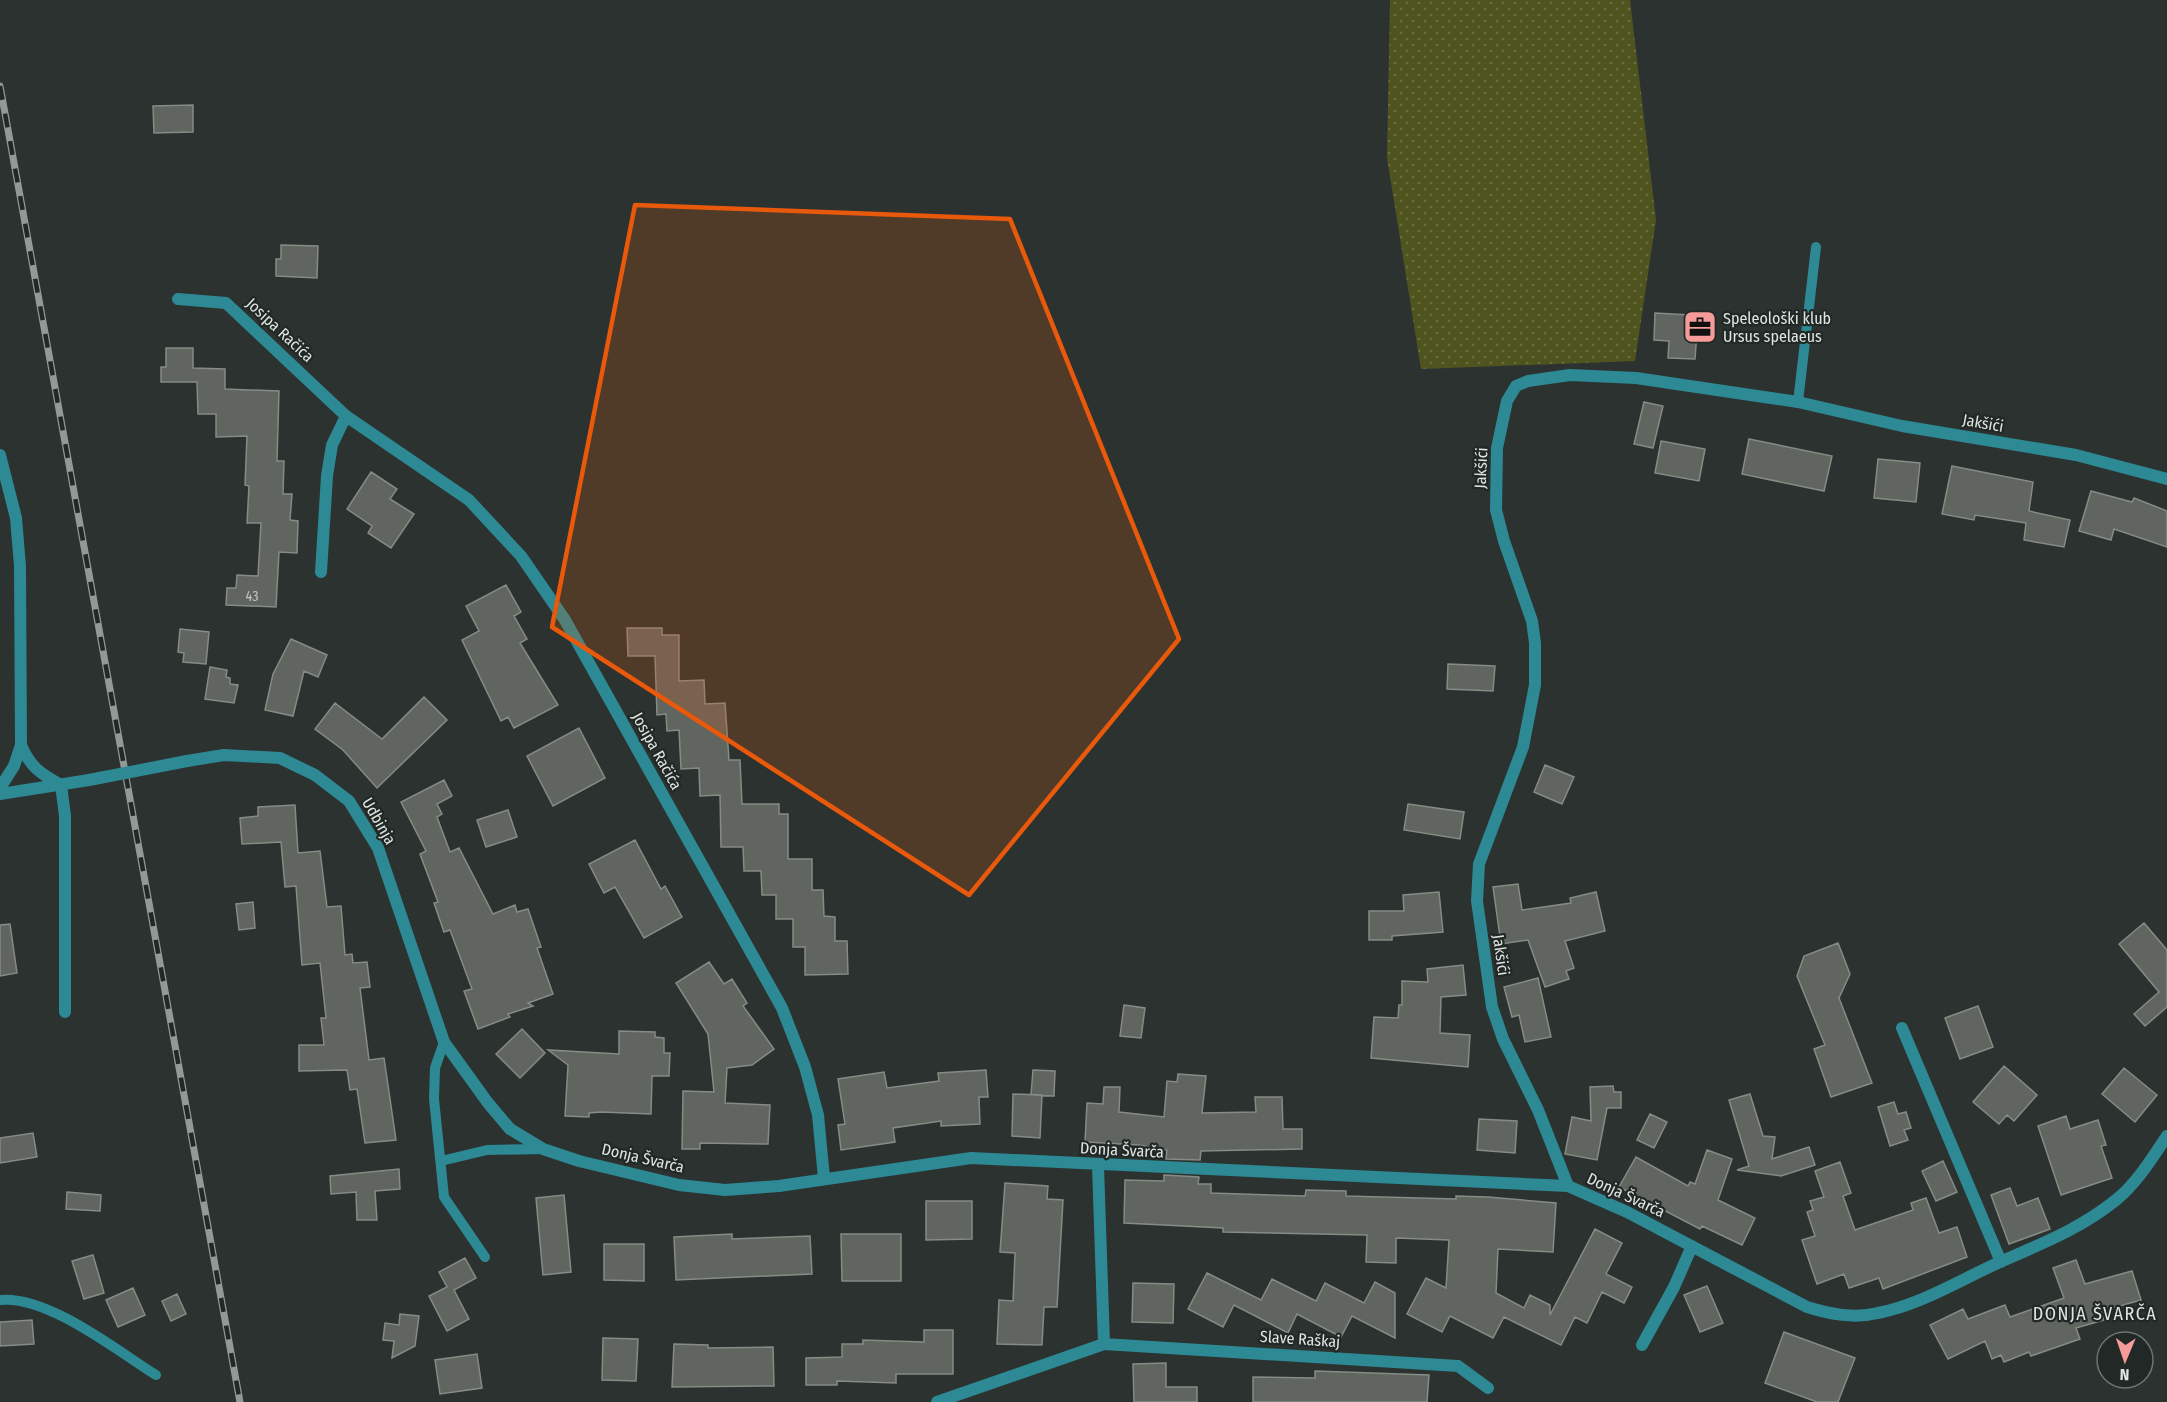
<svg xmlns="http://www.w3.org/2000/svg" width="2167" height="1402" viewBox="0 0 2167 1402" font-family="'Fira Sans Condensed',sans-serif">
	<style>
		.grass { fill: url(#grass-dots) }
		.building { fill: #606560; stroke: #858b85; stroke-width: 1.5 }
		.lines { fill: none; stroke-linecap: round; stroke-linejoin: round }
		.service { stroke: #2d8994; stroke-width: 10 }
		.minor { stroke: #2d8994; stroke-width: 12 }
		.rail-casing { stroke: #939997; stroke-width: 7 }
		.rail { stroke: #212826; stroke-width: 4.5; stroke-dasharray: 14; stroke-linecap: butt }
		.minor-bridge { stroke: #2d8994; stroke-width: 12 }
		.marked { fill: #e8590c; fill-opacity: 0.2; stroke: #e8590c; stroke-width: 4.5; stroke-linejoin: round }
		.labels { text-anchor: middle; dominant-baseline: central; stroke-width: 4.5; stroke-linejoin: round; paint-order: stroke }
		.number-label { font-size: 14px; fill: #c0c5c2 }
		.poi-label { font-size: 16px; fill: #e0e5e3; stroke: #212826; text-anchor: start }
		.street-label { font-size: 16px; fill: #e0e5e3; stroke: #212826 }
		.neighbourhood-label { font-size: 18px; letter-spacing: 1.5px; fill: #e0e5e3; stroke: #212826 }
	</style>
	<defs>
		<pattern id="grass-dots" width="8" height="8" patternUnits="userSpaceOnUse" patternTransform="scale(1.5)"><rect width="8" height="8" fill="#4f541f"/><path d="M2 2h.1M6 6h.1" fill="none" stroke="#686c3f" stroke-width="1.8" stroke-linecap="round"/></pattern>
	</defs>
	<rect width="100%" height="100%" fill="#2b3230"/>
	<!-- grass -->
	<path class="grass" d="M1390,0h240l26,220 -21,141 -214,8 -34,-211z"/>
	<!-- building -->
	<path class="building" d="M193,105v27l-39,1 -1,-27z
		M281,245l37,1 -1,32 -41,-2v-17h5z
		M1655,313l53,3v17l-11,-1 -2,27 -27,-1 1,-17 -15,-1z
		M166,348h27v20l32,1v20l54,2 -2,70h7l-1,33h9l-2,26 8,1 -1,32 -18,-1 -3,55 -50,-2 1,-17h9l1,-13 21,1 3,-53h-14l2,-37 -4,-1 2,-49 -31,1v-23h-18l-1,-32h-36v-15h5z
		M1644,402l19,4 -10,42 -19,-4z
		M1749,439l83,17 -8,35 -82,-17z
		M1661,441l44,8 -6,32 -44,-8z
		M1878,459l42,4 -4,39 -42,-4z
		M1952,466l81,16 -4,29 41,9 -6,27 -40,-7 2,-17 -51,-8 -1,5 -32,-6z
		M371,472l26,17 -7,10 24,15 -23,34 -23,-15 4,-7 -25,-17z
		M2091,491l41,11 2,-4 33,13v36l-53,-18 -3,11 -32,-9z
		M506,585l15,27 -7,4 13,23 -7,4 38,62 -44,23 -6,-11 -7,4 -39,-81 17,-9 -13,-25z
		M627,628h35v7h17v46l25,-1 1,24 20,-1 4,57h11l2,44h37v10h9v45h24v31h11l1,26 11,1v24h12l1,33 -43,1v-28h-12v-28h-17v-24h-14l-1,-24h-17l-1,-24h-22l-1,-52 -20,1 -1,-28 -18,1 -2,-39 -12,1 -1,-17 -9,1 -2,-59h-27z
		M180,629l29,3 -3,32 -23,-2 1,-9 -6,-1z
		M291,639l36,16 -9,22 -14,-6 -11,45 -28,-6 8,-36z
		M1448,664l47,2 -2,25 -46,-2z
		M210,667l17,3 -1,7 4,1v6l8,1 -4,18 -29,-4z
		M424,697l23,23 -70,68 -34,-38 -28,-21 20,-26 47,36z
		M579,728l26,50 -52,28 -26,-50z
		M1545,765l29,12 -12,27 -28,-12z
		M444,780l8,16 -15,8 5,10 -5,3 13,35 9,-4 34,66 22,-9 2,7 11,-3 13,38 -4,1 16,46 -25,9 5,3 -25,8 2,3 -32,12 -14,-38 8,-2 -22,-59 -6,2 -10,-29 4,-1 -18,-48 6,-3 -25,-49z
		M1408,804l56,8 -4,27 -56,-9z
		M295,805l3,48 22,-2 7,56 14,-1 4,49 7,-1 1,9 14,-1 3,25 -10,1 9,72 15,-2 12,82 -31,3 -8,-54 -7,1 -3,-20 -48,1v-26h25l-3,-27h5l-6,-55 -18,2 -6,-79 -11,1 -4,-45 -39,2 -2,-26 18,-2v-9z
		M508,810l9,27 -31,10 -9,-27z
		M635,840l26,49 4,-3 17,31 -38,21 -29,-51 -11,6 -15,-29z
		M1518,884l4,26 49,-7 -1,-5 26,-6 9,39 -40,10 9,27 -8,3 3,8 -24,8 -17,-47 -27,4 -8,-57z
		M1439,892l4,40 -51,4v4h-23v-29h35l-1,-16z
		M253,902l2,26 -16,2 -3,-26z
		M2144,923l23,27v57l-22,19 -11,-12 25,-22 -40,-48z
		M10,924l7,49 -17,3v-51z
		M1838,943l12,31 -11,24 33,85 -41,14 -17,-48 11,-4 -28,-69 7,-20z
		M709,962l15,22 8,-5 15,24 -4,3 31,43 -22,16 -25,3 -2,35 45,2 -2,39 -68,-1v6h-18l1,-58 31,1 -6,-58 -32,-51z
		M1463,965l3,30 -25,2 -1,36 30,2 -2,32 -97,-9 3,-41 24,1 1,-13h3v-24l26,1 -1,-13z
		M1538,978l13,59 -26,5 -6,-27 -7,2 -8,-30z
		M1124,1005l21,3 -4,30 -21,-2z
		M1978,1006l15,41 -33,12 -15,-41z
		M522,1029l23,24 -25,25 -24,-24z
		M619,1031l36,1v5l9,1v15h6l-1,23h-17l-1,38 -50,-2 -12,1v4l-24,-1 3,-51 -20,-15 71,4z
		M2004,1066l33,29 -23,26 -7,-6 -8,9 -26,-22z
		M2124,1068l33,27 -22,27 -33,-28z
		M986,1070l2,27h-9l1,27 -39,2v-5l-48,7 2,14 -54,8 -3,-25 7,-1 -7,-45 46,-7 3,16 52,-7 -1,-8z
		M1033,1070l22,1 -1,25 -23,-1z
		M1178,1074l28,2 -4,37 54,-1 -1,-15h27l1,32h19v20l-101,2 -1,9 -34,-1 1,-9 -28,-5 -54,-3 2,-39 16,1 1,-17h16l-1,25 45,5 3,-36 10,1z
		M1613,1086l1,6h7v16h-14l-10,52 -32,-6 7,-37 19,4 -1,-34z
		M1013,1094l29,1 -2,43 -28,-2z
		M1750,1094l13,42 12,1 -3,22 37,-12 6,18 -34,11 -44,-6 12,-4 -20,-66z
		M1894,1102l4,12 8,-2 5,16 -7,2 4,10 -18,6 -12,-39z
		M1650,1114l17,8 -13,26 -17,-8z
		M2066,1116l4,13 28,-9 8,25 -5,1 11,32 -51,17 -23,-69z
		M1479,1119l38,2 -2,32 -38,-3z
		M33,1133l4,24 -37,6v-25z
		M1707,1150l25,9 -14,41 37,18 -13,27 -40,-19 -2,3 -81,-42 17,-30 52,29 2,-4 5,2z
		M1943,1161l14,31 -21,9 -14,-30z
		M1840,1162l11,31 -8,3 12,34 58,-20 -2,-7 15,-5 13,35 18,-6 10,30 -84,32 -4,-11 -30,10 -5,-14 -27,10 -15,-44 13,-4 -8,-24 6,-2 -3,-9 14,-4 -9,-26z
		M399,1169l1,20 -25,2 2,29h-20l-1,-28 -25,2 -1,-18z
		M1164,1175l35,2 -1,7h13v9l94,3 1,-6 40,1v5l110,3v-3l32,1 68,6 -3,49 -55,-3 -2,44 28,15 6,-13 20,10v10l45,-86 27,14 -16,31 26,13 -8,16 -22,-11 -15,31 -12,-6 -14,28 -57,-28 -11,21 -43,-22 -8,16 -35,-18 19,-36 20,10 3,-48 -53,-2v25l-30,-1 1,-27 -144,-3v-4l-99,-5 1,-43 39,1z
		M1005,1183l43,3 -1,13 16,1 -6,107h-13l-2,38 -45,-1 2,-44 14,1 2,-48 -15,-1z
		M2010,1188l7,18 21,-8 12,31 -41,15 -18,-49z
		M67,1192l34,3 -1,16 -34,-2z
		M564,1195l7,77 -28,3 -7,-77z
		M926,1201h46v38l-46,1z
		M732,1234v5l78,-3 2,38 -136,6 -2,-43z
		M841,1234h60v47h-59z
		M604,1244h40v37l-40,-1z
		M93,1255l11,38 -20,6 -12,-38z
		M465,1258l11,20 -22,12 15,29 -22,12 -18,-35 18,-9 -8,-15z
		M2076,1260l9,24 47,-13 9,29 -39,11 2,9 -28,8 4,11 -49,17 -2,-4 -25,10 -3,-7 -9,4 -7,-18 -37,18 -18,-34 33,-16 5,10 37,-14 5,12 54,-19 -11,-30z
		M1207,1273l54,27 11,-21 44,22 9,-18 39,20 11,-21 20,11v45l-43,-22 -11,21 -44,-23 -9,19 -54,-28 -11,22 -35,-18z
		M1133,1283l41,1 -1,39 -41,-1z
		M1707,1286l16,37 -23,9 -16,-37z
		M133,1288l12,27 -27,12 -12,-27z
		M177,1294l9,20 -15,7 -9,-20z
		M400,1314l19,2 -4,30 -23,12 2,-17 -11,-1 2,-17 14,2z
		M32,1320l2,24 -34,2v-24z
		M924,1330h29v44h-57v9l-59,-2v4h-31v-27l36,-1v-13h21v-4l61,2z
		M1784,1332l71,26 -17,44h-21l-52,-19z
		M603,1338l35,1 -2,42 -34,-1z
		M674,1344l34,1v3l65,-1 1,39 -102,1z
		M477,1354l5,34 -42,6 -5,-34z
		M1166,1363v24h31v15h-63l-1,-38z
		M1315,1371l114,4 -2,27h-174v-25l62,1z"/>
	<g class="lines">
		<!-- service -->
		<path class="service" d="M1798,402l18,-155
			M444,1042l-9,26 -1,31 10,98 41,60
			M441,1161l46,-11 56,-1
			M0,1300c47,-5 116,50 156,75"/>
		<!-- minor -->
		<path class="minor" d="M178,299l48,4 120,113 123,84 52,56 44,64 217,388 23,59 13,48 6,63
			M0,455l16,63 4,48 1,179 -7,21 -14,22
			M321,572l6,-96 5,-31 14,-29
			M21,745c9,22 20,29 40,40l4,31v196
			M187,761l37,-6 56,3 35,17 34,26 29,47 66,194 44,61 22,26 33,20 36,12 100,24 46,5 54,-4 192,-28 597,28 59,26 180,95c23,7 47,12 71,6 44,-9 82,-33 122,-51 41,-18 80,-33 116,-62 21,-17 36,-42 51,-64
			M0,794l89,-14
			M1902,1028l99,234
			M1098,1166l6,178
			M1568,1186l-30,-76 -35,-71 -11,-32 -15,-106 2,-37 44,-117 12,-62v-42l-3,-22 -28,-80 -8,-31 1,-62 10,-47 9,-15 12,-5 42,-6 66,3 162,24 104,24 174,29 91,24
			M1642,1345l32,-58 18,-41
			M937,1402l167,-58 354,22 30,22"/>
		<!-- rail casing -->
		<g class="rail-casing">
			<path id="rail" d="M0,86l240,1316"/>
		</g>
		<!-- rail -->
		<use href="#rail" class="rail"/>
		<!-- minor-bridge -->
		<path class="minor-bridge" d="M89,780l98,-19"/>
	</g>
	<!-- marked area -->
	<path class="marked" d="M635,205l375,14 169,420 -210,256 -417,-268z"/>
	<!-- icons -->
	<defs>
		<g id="office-square" transform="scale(1.725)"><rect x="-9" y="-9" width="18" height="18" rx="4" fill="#f59b99" stroke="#212826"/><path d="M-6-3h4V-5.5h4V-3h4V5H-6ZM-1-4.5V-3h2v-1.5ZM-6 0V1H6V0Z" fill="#111"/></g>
	</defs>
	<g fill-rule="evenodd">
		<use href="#office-square" x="1700" y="327"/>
	</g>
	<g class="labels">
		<!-- number labels -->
		<g class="number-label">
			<text x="252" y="596">43</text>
		</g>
		<!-- poi labels -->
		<g class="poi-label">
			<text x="1723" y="318">Speleološki klub<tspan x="1723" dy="18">Ursus spelaeus</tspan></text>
		</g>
		<!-- street labels -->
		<g class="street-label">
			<text transform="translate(280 330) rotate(43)">Josipa Račića</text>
			<text transform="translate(1983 423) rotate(10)">Jakšići</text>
			<text transform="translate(1481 468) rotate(-87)">Jakšići</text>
			<text transform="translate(657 751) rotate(61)">Josipa Račića</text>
			<text transform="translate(379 821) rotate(60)">Udbinja</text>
			<text transform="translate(1501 955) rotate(82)">Jakšići</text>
			<text transform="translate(1122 1150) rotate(3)">Donja Švarča</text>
			<text transform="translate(643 1158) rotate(13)">Donja Švarča</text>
			<text transform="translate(1626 1195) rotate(25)">Donja Švarča</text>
			<text transform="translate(1300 1339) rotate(4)">Slave Raškaj</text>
		</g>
		<!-- neighbourhood labels -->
		<g class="neighbourhood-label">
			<text x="2095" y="1314">DONJA ŠVARČA</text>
		</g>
	</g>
	<!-- north arrow -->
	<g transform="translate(2125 1360) rotate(182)"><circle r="28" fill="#212826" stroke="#6d7472" stroke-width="1.5"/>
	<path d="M0-4.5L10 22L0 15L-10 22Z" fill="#f59b99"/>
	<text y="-9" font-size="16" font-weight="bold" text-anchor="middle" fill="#e0e5e3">N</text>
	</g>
</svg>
